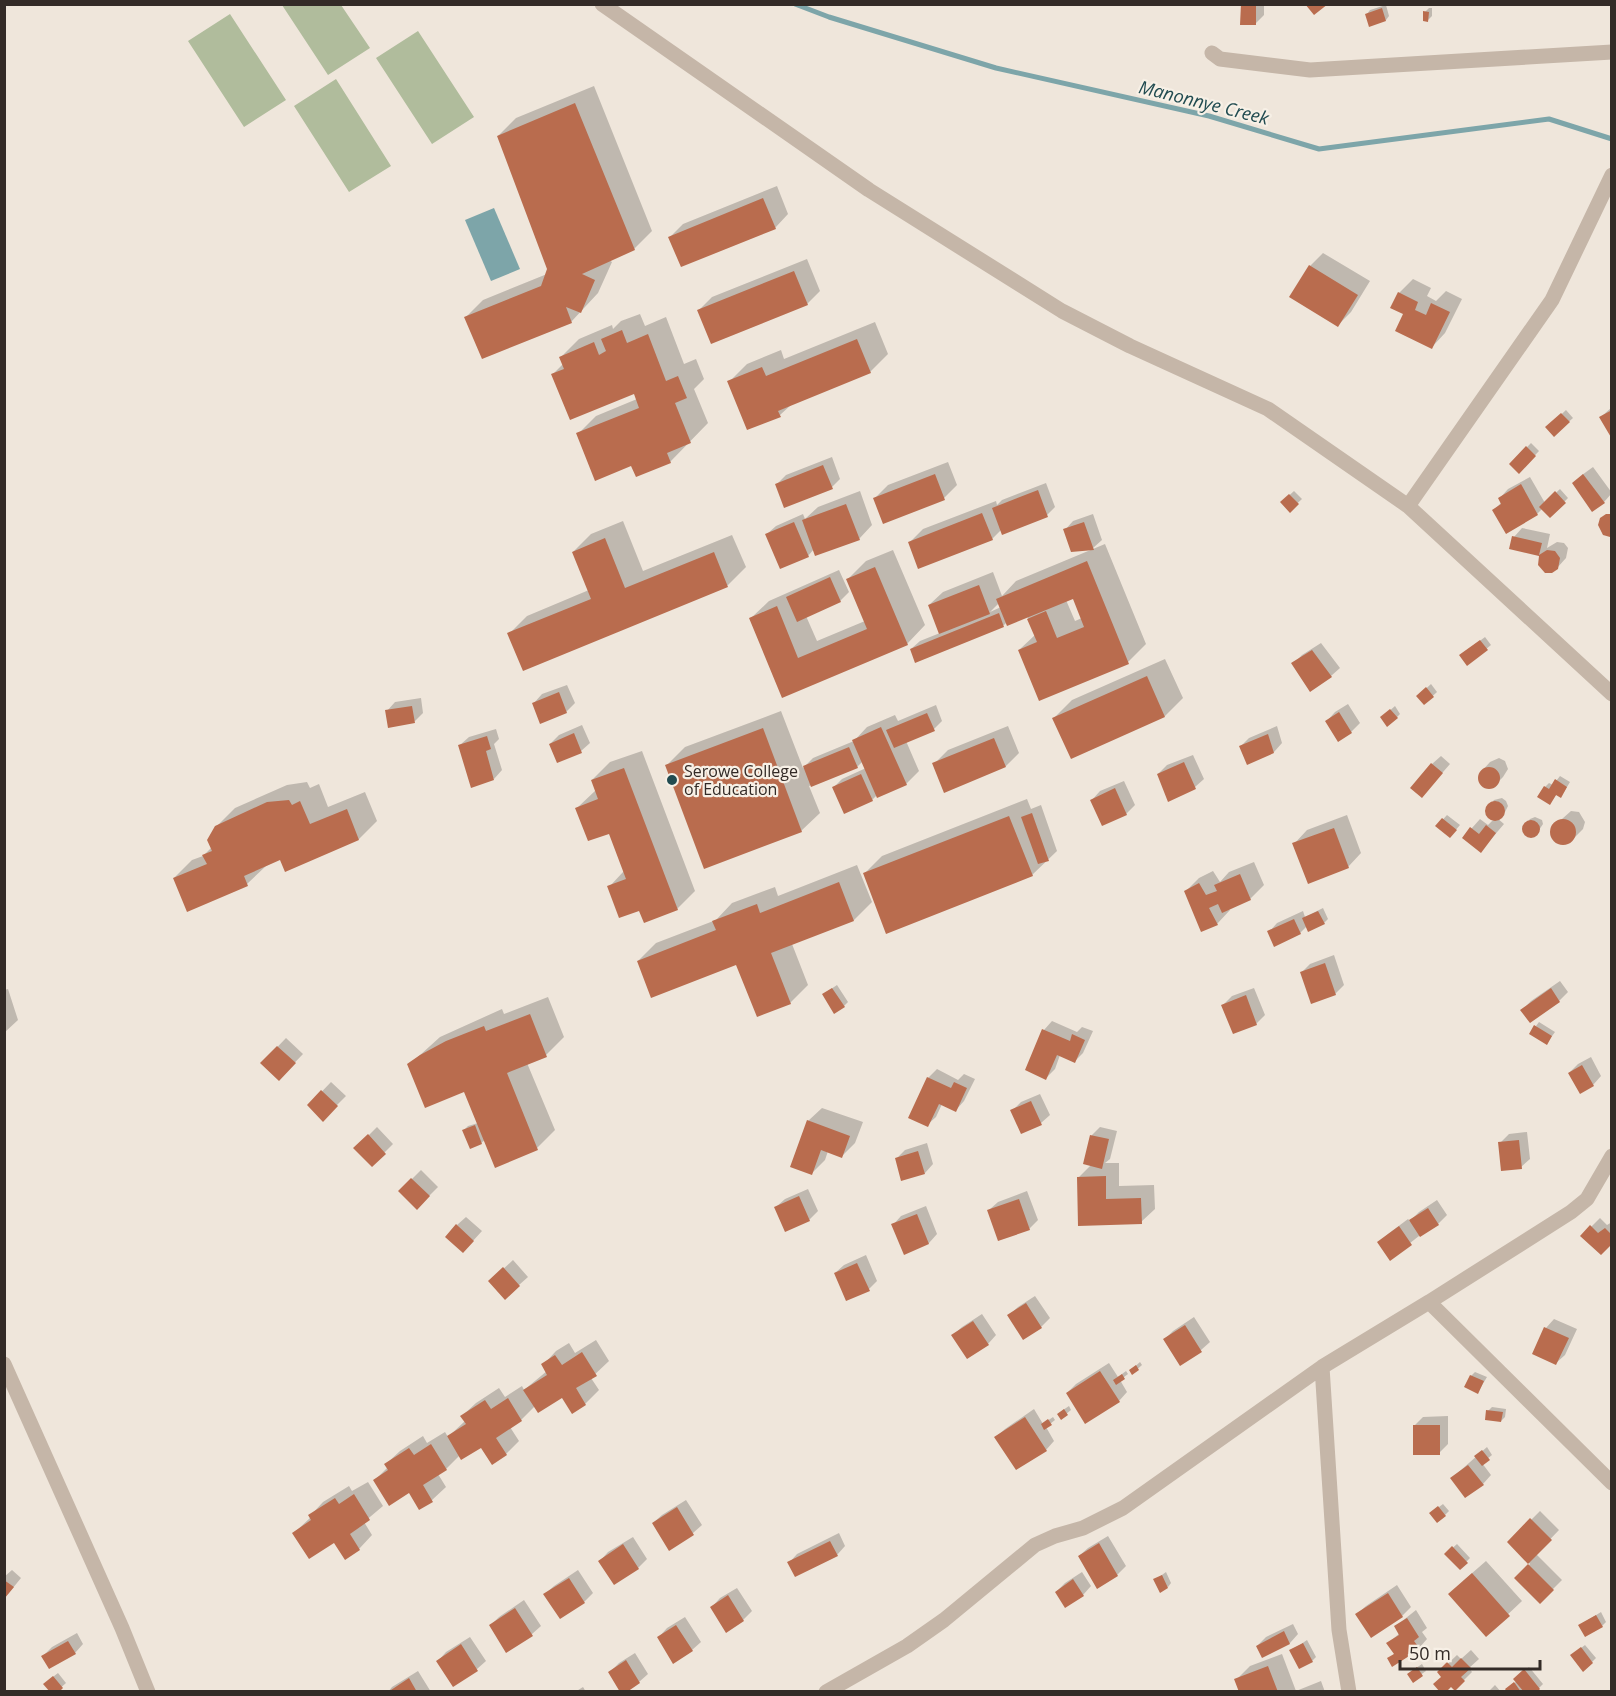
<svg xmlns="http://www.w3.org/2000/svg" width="1616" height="1696" viewBox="0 0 1616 1696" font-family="'Open Sans',sans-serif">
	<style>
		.green { fill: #b0bc9c }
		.water { fill: #7da5a9 }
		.shadow { fill: #0003; fill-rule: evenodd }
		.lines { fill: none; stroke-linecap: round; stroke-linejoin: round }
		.stream { stroke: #7da5a9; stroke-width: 5 }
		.building { fill: #b96c4e }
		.minor { stroke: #c5b6a8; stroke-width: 15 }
		.poi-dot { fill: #214b50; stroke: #f7f0e6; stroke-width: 2 }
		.labels { text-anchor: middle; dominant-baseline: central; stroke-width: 4.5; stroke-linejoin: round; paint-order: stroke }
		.poi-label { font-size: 16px; fill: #332b27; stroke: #f7f0e6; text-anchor: start }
		.water-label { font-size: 18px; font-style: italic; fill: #214b50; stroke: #f7f0e6 }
	</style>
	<rect width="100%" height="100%" fill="#efe6db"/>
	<!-- green -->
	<path class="green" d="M282,5h59l29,43 -42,27z
		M230,14l56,86 -42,27 -56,-86z
		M418,31l56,86 -42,27 -56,-86z
		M336,79l55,87 -42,26 -55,-86z"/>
	<!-- water -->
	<path class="water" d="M494,208l26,61 -29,12 -26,-61z"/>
	<!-- shadow -->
	<path class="shadow" d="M1242,4h22v11l-9,9z
		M1386,5l3,11 -3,4 -19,-6 3,-4z
		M1429,8h3v8l-4,4 -3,-8z
		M594,86l58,145 -18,18 -25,11 3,2 -14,31 -27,29 -106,-4 18,-18 64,-26 2,-5 -51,-133 18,-18z
		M777,186l11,28 -13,14 -105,9 13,-13z
		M1323,253l47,28 -19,31 -13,13 -28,-59z
		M807,259l13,32 -13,13 -108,6 13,-13z
		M1413,279l18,9 -4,8 9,5 10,-10 16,8 -17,34 -13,14 -27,-34 -6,-20z
		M640,314l5,12 21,-9 18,47 12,-5 8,20 -10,10 14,34 -38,39 -38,2 -54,-30 18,-18 41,-17 -3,-7 -81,-18 11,-11 -3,-6 18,-18 33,-14 1,4 8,-8z
		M875,322l13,32 -18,18 -78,32 -12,11 -51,-33 18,-18 34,-14 3,9z
		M1612,407v29l-11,-19z
		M1566,410l7,8 -19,17 -6,-8z
		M1531,443l8,8 -20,21 -8,-8z
		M832,457l8,22 -8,8 -55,-3 9,-9z
		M948,462l9,23 -13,13 -70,1 14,-14z
		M1593,467l19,26 -8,9 -22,-27z
		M1530,477l15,26 15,-14 8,9 -18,18 -7,-8 -6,6 -43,-4 8,-8 -2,-4 8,-9z
		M1046,483l9,24 -8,8 -45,14 -10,10 -82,3 13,-13 73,-28 1,4 5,-5z
		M860,491l12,34 -13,14 -45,10 -6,7 -41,-22 9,-8 27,-12 2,5 13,-12z
		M1294,491l8,8 -12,11 -8,-8z
		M1093,514l9,26 -9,8 -28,-18 8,-9z
		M623,521l20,50 89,-36 14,32 -18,18 -205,84 -14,-35 18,-18 62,-26 -16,-38 18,-18z
		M1522,528l28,6 -3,14 10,-6 7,1 4,5 -2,10 -9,10 -17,-13 -29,-7 3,-11z
		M1105,544l41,100 -18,18 -88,37 -21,-49 16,-15 -8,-19 -20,6 -3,3 -88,36 -5,-12 9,-8 20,-8 -11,-28 14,-13 50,-20 9,24 14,-15zM1074,597l8,21 -7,3 -9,-21zM999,603l2,4 -11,5z
		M893,550l32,75 -18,19 -124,52 -33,-77 19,-18 70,-31 10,22 -9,9 -34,15 11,25 48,-20 -17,-42 18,-18z
		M1485,637l6,8 -23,19 -3,-12z
		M1321,643l19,25 -9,8 -20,14 -18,-26 9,-9z
		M1165,659l18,39 -18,18 -111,2 18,-18z
		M1431,684l6,8 -12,11 -7,-7z
		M567,685l8,18 -9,9 -32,-9 8,-9z
		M421,698l2,15 -8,8 -28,-10 8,-9z
		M1348,704l12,19 -9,9 -24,-11 8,-9z
		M936,705l6,16 -8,8 -28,12 13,30 -13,13 -29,11 -5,5 -38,-13 8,-8 24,-11 -3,-7 -6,6 -48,19 11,27 -19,18 -134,-66 18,-18 96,-36 22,57 10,-10 41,-17 13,-14 28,-12 3,6z
		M1395,706l5,8 -3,3 -11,-3z
		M582,725l8,18 -9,8 -31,-7 9,-9z
		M1008,726l11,27 -13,13 -72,-2 14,-14z
		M1277,726l5,17 -8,9 -33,-6 8,-8z
		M496,729l3,10 -5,5 8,26 -8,9 -34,-34 9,-8z
		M642,751l53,140 -18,18h-37l-31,-22 15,-16 -14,-39 -33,-24 19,-18 -4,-10 18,-18z
		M1193,755l11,24 -9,8 -37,-13 9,-9z
		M1441,756l9,8 -20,23 2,-23z
		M1499,758l6,3 3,8 -5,8 -9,9 -7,1 -6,-3 -2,-6 2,-6 9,-10z
		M1560,776l10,6 -6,10 -7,2 -4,5 -8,-12 4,-4 4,2z
		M1124,781l11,24 -9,9 -34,-14 8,-9z
		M307,782l3,6 9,-4 9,23 37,-15 12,29 -18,18 -78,19 -15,8 -19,18 -59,26 -14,-32 18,-18 11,-4 9,-9 4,-20 19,-19 52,-23z
		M1502,798l4,3 2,5 -4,8 -7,4 7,6 -23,27 -17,-14 16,-18 8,6 6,-6 -4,-2 -3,-4 3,-8 4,-5z
		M1027,799l4,10 10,-4 16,46 -25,24 -168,-1 18,-18z
		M1571,811l8,1 6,10 -2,7 -9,9 -11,6 -7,-3 -4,-6 1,-8z
		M1347,815l14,38 -13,14 -54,-23 13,-14z
		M1447,815l13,10 -6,7 -17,-6z
		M1535,817l7,3 1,4 -8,12 -5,1 -4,-2 -3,-7 7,-9z
		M1254,862l10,23 -14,14 -21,10 1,1 -13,14 -31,-33 13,-13 14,-7 7,11 9,-10z
		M857,865l15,37 -18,18 -62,24 16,41 -18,18 -53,-40 -99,-2 18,-18 60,-23 16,-17 43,-16 3,9z
		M1323,908l5,11 -4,4 -17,3 -7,7 -31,-1 8,-9 26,-12 2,6z
		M1334,955l10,30 -9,9 -33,-22 8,-8z
		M1560,981l8,11 -9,9 -29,20 -8,-11 9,-9z
		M837,985l11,17 -4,4 -16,-15z
		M1254,988l11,27 -9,9 -33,-19 9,-9z
		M8,989l10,31 -14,13v-43z
		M548,997l16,40 -18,18 -19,8 28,67 -18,18 -52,-8 -4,3 -17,-13 4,-4 10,-3 -14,-33 -55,-25 31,-28 62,-28 2,5z
		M1052,1021l25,11 5,-5 11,4 -10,22 -8,8 -15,-6 -5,14 -9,9 -2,-48z
		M1539,1022l16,10 -8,11 -11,-17z
		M286,1038l17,16 -24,25 -17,-16z
		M1591,1057l10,19 -8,9 -24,-12 9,-9z
		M937,1069l21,11 6,-6 11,5 -11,22 -8,9 -14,-6 -6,13 -9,8 1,-47z
		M331,1082l15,14 -23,23 -14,-14z
		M1040,1094l10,21 -9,8 -29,-12 9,-9z
		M822,1108l41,14 -8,21 -13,13 -14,-5 -3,9 -13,13 -4,-52z
		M377,1127l16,17 -21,21 -16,-17z
		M1100,1127l17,4 -7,28 -5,4h14v23l35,-1 1,24 -14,13 -62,2v-47l12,-12 -6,-2 7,-28z
		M1527,1132l3,27 -9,8 -21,-24 9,-9z
		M927,1143l6,21 -8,9 -29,-14 9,-9z
		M421,1170l17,17 -21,21 -17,-17z
		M808,1189l10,22 -9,9 -33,-13 9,-8z
		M1027,1191l11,29 -9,9 -40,-19 9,-8z
		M1437,1200l10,15 -9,9 -19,12 -28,22 -12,-16 9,-8 20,-15 2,2 9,-9z
		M926,1206l11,28 -8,9 -25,10 -11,-28 8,-9z
		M466,1217l16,14 -10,11 -15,-17z
		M1600,1218l7,7 5,-3v20l-30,-6z
		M866,1255l11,26 -8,8 -34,-16 9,-8z
		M513,1260l15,17 -9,8 -20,-12z
		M1035,1296l15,22 -9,9 -32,-12 9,-8z
		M982,1314l14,21 -8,9 -35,-9 9,-8z
		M1194,1317l16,25 -9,8 -20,14 -16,-25 8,-8z
		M1554,1319l23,10 -12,26 -9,8 -22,-10 12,-25z
		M596,1340l13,21 -18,17 8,12 -14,14 -13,8 -10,-16 -27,10 -14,14 -11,7 9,14 -13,13 -25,-8 -21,9 -14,14 -8,5 8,13 -14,13 -12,8 -10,-17 -35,-11 13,-13 -2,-3 14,-13 23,-15 4,7 18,-11 3,5 17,-16 -3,-5 14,-13 23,-15 6,9 17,-11 2,4 23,-19 -4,-6 13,-14 13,-8 6,10z
		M1140,1362l2,3 -9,8 -2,-3z
		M1109,1363l9,14 8,-6 2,3 -8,6 7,12 -8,9 -52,-8 9,-9z
		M1475,1372l12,5 -9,15 -7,-16z
		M1069,1406l2,4 -10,8 2,-8z
		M1492,1407l14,2 -1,8 -4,4 -13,-10z
		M1034,1409l9,15 10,-7 2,3 -9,7 8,14 -8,9 -50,-13 9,-8z
		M1448,1416v28l-9,9 -24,-28 8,-8z
		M1487,1447l5,8 -10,8 9,12 -8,9 -31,-6z
		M368,1482l15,24 -19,16 8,13 -13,14 -24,-8 -41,-8 17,-16 -1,-1 13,-14 26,-16 3,5z
		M686,1500l16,25 -9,8 -23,16 -17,-26 9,-8z
		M1443,1504l6,7 -4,4 -10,-5z
		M1540,1511l19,19 -23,24 26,26 -22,22 -24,-24 14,-14 -21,-22z
		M839,1533l6,13 -8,9 -48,8 8,-9z
		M1108,1536l18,30 -9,9 -20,12 -18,-31 9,-8z
		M633,1537l14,22 -9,9 -24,15 -14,-22 8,-9z
		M1457,1544l13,14 -10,10 -14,-14z
		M1486,1561l36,40 -36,34 -23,-54z
		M12,1570l9,8 -17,21v-22z
		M578,1570l15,23 -9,9 -39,-8 9,-8z
		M1082,1572l9,14 -8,9 -27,-3 9,-9z
		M1166,1572l5,11 -3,4 -13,-7z
		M1397,1585l14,22 -9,9 -31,20 -14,-22 9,-8z
		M737,1588l15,23 -9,9 -17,11 -14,-24 8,-9z
		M524,1600l17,26 -9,8 -25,17 -16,-26 8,-8z
		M1416,1610l11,18 -5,4 5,7 -8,9 -30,11 6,-6 -7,-10 12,-10 -4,-7z
		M1601,1612l5,10 -4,4 -22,-1z
		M685,1617l16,25 -9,8 -33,-13 8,-9z
		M1293,1624l5,10 -8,9 -27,13 -6,-10 9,-9z
		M77,1633l6,11 -8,9 -32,3 9,-9z
		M470,1637l16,24 -9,8 -39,-8 8,-9z
		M1307,1640l9,17 -4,4 -21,-10z
		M1585,1645l11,13 -4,4 -16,-10z
		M1471,1650l8,9 -10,9 3,4 -17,17 -16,-17 18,-17 4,4z
		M635,1653l13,21 -9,8 -29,-10 9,-9z
		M1282,1654l14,37 25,-10 4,11h-84l-5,-12 14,-14z
		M1422,1664l4,7 -13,9v-10z
		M1529,1667l14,17 -8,8h-26l2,-6 6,-5 -2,-2z
		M418,1671l13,21h-43l4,-5z
		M58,1673l8,10 -10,9 -7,-12z
		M1495,1685l6,7h-13z
		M583,1687l3,5h-11z"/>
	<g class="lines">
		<!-- stream -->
		<path class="stream" d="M795,4l34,13 167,51 213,48 110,33 230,-30 63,20"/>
	</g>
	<!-- building -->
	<path class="building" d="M1241,4h15v21h-16z
		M1305,4h23l-14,11z
		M1382,8l4,13 -17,6 -4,-13z
		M1423,11l6,1 -1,10 -5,-1z
		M575,103l60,147 -53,24 13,6 -14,33 -15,-6 6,16 -90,36 -18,-42 77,-31 6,-17 -50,-133z
		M763,198l13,31 -95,38 -13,-30z
		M1309,265l49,30 -20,32 -49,-30z
		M794,271l14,34 -97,39 -14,-34z
		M1398,292l20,10 -3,8 11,5 5,-12 19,9 -18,37 -37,-18 8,-17 -13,-6z
		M622,330l5,13 21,-9 18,47 12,-5 9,22 -12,5 16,40 -24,10 4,10 -35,14 -5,-11 -36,15 -19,-48 63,-25 -5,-14 -64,26 -19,-46 13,-5 -5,-12 35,-15 5,13 7,-4 -5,-12z
		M857,339l14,34 -93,38 3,6 -34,13 -20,-49 35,-14 4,9z
		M1612,410v29l-13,-22z
		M1561,413l9,9 -16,15 -9,-10z
		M1526,446l10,10 -17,18 -10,-10z
		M823,465l10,24 -49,19 -9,-24z
		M935,474l10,26 -62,24 -10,-26z
		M1583,474l22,29 -13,9 -20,-29z
		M1521,484l17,31 -32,19 -14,-24 9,-6 -3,-6z
		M1038,490l10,27 -46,18 -10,-27z
		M1555,491l11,12 -16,15 -11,-11z
		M1289,494l10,10 -9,9 -10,-11z
		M846,504l14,36 -45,16 -13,-36z
		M982,513l11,27 -75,29 -10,-27z
		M1606,514h6l-2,23 -7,-2 -5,-10 2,-7z
		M794,522l15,35 -29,12 -15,-35z
		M1084,522l10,28 -23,2 -8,-23z
		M1512,536l30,7 -3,12 8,-5 8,1 5,7 -2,11 -6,4h-7l-7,-8 1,-9 -30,-7z
		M605,538l20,50 89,-36 14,35 -205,84 -16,-38 84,-34 -19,-47z
		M1087,561l42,103 -90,37 -21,-51 19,-8 -10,-23 19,-8 11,27 27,-11 -11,-28 -66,27 -11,-27z
		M875,567l33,78 -126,53 -33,-80 28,-12 21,52 69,-29 -21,-50z
		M830,577l11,25 -44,20 -11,-25z
		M979,585l11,29 -51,20 -11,-29z
		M999,613l5,14 -89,36 -5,-14z
		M1480,640l8,10 -21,16 -8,-11z
		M1312,650l20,27 -22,15 -19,-29z
		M1147,676l18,41 -94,42 -19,-41z
		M1426,687l8,10 -10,8 -8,-9z
		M559,692l8,21 -27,11 -8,-21z
		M412,706l3,17 -27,5 -3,-18z
		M1390,709l8,9 -11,9 -7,-10z
		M1339,712l13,21 -14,9 -13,-21z
		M927,713l8,18 -41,17 -8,-18z
		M881,727l26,58 -30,13 -25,-58z
		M763,728l39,104 -98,37 -39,-104z
		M574,733l8,20 -25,10 -8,-19z
		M1268,734l6,19 -27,12 -8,-19z
		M487,736l4,13 -5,2 8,29 -23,8 -13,-43z
		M994,738l12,29 -62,26 -12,-30z
		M849,747l9,21 -47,19 -8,-21z
		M1184,762l12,27 -28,13 -11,-28z
		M1431,763l12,10 -21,25 -12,-10z
		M1478 778a11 11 0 1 1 22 0a11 11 0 1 1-22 0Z
		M624,768l54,142 -34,13 -5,-12 -20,7 -12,-32 19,-7 -17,-45 -21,7 -13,-33 23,-9 -7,-19z
		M861,774l12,27 -29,13 -12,-27z
		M1555,779l12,8 -6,11 -5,-3 -6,10 -13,-8 7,-11 5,3z
		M1115,788l12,27 -25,11 -12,-26z
		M289,800l3,5 8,-4 10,23 37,-15 12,31 -74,32 -5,-12 -36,16 4,10 -61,26 -14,-34 34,-14 -5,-9 10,-4 -5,-11 8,-14 52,-24z
		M1485 811a10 10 0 1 1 20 0a10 10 0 1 1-20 0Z
		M1032,813l17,48 -11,3 -17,-47z
		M1009,816l24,60 -147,58 -23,-61z
		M1442,818l15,12 -7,8 -15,-12z
		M1550 832a13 13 0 1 1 26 0a13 13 0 1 1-26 0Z
		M1522 829a9 9 0 1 1 18 0a9 9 0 1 1-18 0Z
		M1486,825l10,8 -15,20 -19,-15 8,-11 9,7z
		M1334,828l15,40 -41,16 -16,-41z
		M1240,874l11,26 -29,13 -4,-9 -9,4 9,17 -17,7 -17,-41 15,-8 7,12 11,-4 -3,-6z
		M839,882l15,39 -83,32 20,51 -34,13 -21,-52 -85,33 -14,-37 79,-31 -4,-9 45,-17 3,9z
		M1318,911l7,13 -17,8 -6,-14z
		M1294,919l7,15 -27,13 -7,-16z
		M1325,963l11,32 -25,9 -11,-32z
		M832,988l13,19 -11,7 -12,-20z
		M1551,988l9,14 -30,21 -10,-13z
		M1246,995l11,30 -24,9 -12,-29z
		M530,1014l17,43 -40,16 31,77 -43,18 -31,-76 -39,16 -18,-44 13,-9 26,-14 38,-15 2,5z
		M1534,1025l18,11 -5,9 -18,-11z
		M1042,1029l28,12 2,-7 13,6 -10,23 -18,-8 -11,25 -21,-10z
		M277,1046l19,17 -17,18 -19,-18z
		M1582,1065l12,21 -14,8 -12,-21z
		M927,1077l24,11 3,-6 13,6 -11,24 -17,-8 -11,23 -20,-9z
		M321,1090l17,16 -15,16 -16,-17z
		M1031,1101l11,24 -21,9 -11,-24z
		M807,1120l43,16 -8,22 -21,-8 -9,25 -22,-8z
		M475,1125l7,19 -12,5 -8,-19z
		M368,1134l18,20 -14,13 -19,-19z
		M1090,1135l19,4 -7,30 -19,-5z
		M1519,1140l3,29 -21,2 -3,-29z
		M918,1151l7,23 -24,7 -6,-23z
		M1106,1176v23l35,-1 1,26 -64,2 -1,-49z
		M411,1178l19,18 -13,14 -19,-19z
		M799,1196l11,25 -25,11 -11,-25z
		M1019,1199l11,31 -32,11 -11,-31z
		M1428,1208l11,17 -19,12 -11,-17z
		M917,1214l12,30 -25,11 -13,-31z
		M456,1224l18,17 -11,12 -18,-16z
		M1590,1225l8,8 7,-5 7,7v9l-11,11 -21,-19z
		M1399,1226l13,19 -22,16 -13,-19z
		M857,1263l13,28 -24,10 -12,-28z
		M503,1267l17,19 -15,14 -17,-19z
		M1026,1303l16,25 -19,12 -16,-25z
		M973,1321l16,24 -22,14 -16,-24z
		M1185,1325l17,27 -22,14 -17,-27z
		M1544,1327l25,11 -13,27 -24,-11z
		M582,1352l15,24 -21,12 10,17 -14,9 -10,-16 -24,15 -15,-23 24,-15 -6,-11 14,-9 7,10z
		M1136,1365l3,5 -7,5 -3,-5z
		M1100,1371l20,31 -35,22 -19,-31z
		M1122,1374l3,5 -9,6 -3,-5z
		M1470,1375l14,6 -6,13 -14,-7z
		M508,1398l14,23 -26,17 11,17 -15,10 -11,-17 -20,12 -14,-24 19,-12 -6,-8 25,-16 6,9z
		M1064,1409l4,6 -7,5 -4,-6z
		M1486,1410l17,2 -2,10 -16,-2z
		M1025,1417l22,34 -31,19 -22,-33z
		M1048,1419l4,6 -8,5 -3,-6z
		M1413,1425h27v30h-27z
		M431,1444l16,26 -24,15 10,17 -14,8 -10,-17 -20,13 -16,-26 15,-10 -4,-6 25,-16 5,7z
		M1482,1450l8,10 -8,6 -8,-10z
		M1468,1465l16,20 -19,13 -15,-20z
		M354,1494l16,26 -20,14 10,16 -15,10 -11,-17 -25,16 -17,-26 19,-13 -3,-5 27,-17 4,6z
		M1438,1506l8,10 -9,7 -8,-10z
		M677,1507l17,28 -25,16 -17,-28z
		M1530,1518l22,22 -24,24 26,26 -14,14 -26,-26 14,-14 -21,-22z
		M830,1541l8,15 -43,21 -8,-15z
		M1099,1543l19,33 -21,13 -19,-33z
		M623,1544l16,25 -25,16 -16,-24z
		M1452,1546l16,17 -8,7 -16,-16z
		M1472,1573l38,43 -24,21 -38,-43z
		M1162,1575l6,13 -8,5 -7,-14z
		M569,1578l16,25 -25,16 -17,-25z
		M1073,1579l11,17 -19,12 -10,-16z
		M4,1580l10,7 -10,12z
		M1388,1593l15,24 -32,21 -16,-24z
		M728,1595l16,26 -18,12 -16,-26z
		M515,1608l18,28 -27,17 -17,-28z
		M1596,1615l7,12 -18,10 -7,-12z
		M1407,1618l12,19 -5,4 6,8 -28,18 -5,-9 7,-4 -8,-11 13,-8 -5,-9z
		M676,1625l17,26 -20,13 -16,-27z
		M1284,1631l6,13 -28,14 -6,-12z
		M68,1641l8,13 -27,15 -8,-13z
		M1303,1643l10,19 -14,7 -10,-19z
		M461,1644l17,27 -25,16 -17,-26z
		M1581,1647l12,16 -10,9 -13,-17z
		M1461,1658l10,10 -10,9 4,4 -10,10 -4,-4 -5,5h-6l-7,-8 8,-7 -4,-5 10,-10 5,5z
		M626,1660l14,23 -13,9h-7l-12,-20z
		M1268,1666l10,26h-39l-5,-13z
		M1417,1667l6,9 -10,7 -6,-9z
		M1524,1669l16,20 -3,3h-13l-11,-13z
		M53,1676l10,12 -4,4h-9l-7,-8z
		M409,1678l8,14h-29z
		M1514,1682l7,10h-14l-2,-3z"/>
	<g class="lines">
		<!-- minor -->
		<path class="minor" d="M602,4l267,186 193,121 68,35 138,63 140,97 204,188
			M1212,53l8,6 90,11 302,-18
			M1408,506l144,-206 60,-125
			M1429,1302l142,-90 16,-13 25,-43
			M4,1364l118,264 26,64
			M1322,1367l17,263 10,62
			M826,1692l81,-46 37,-26 91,-75 20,-9 28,-8 40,-20 199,-141 107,-65 183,181"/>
	</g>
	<!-- markers -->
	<circle class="poi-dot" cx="672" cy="780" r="6"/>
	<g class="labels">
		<!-- poi labels -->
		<g class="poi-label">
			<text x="684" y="771">Serowe College<tspan x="684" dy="18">of Education</tspan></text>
		</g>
		<!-- water labels -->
		<g class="water-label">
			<text transform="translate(1204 102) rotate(14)">Manonnye Creek</text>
		</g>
	</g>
	<!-- border -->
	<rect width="1616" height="1696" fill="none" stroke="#332b27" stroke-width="12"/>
	<!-- scale -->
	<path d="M1400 1660v9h140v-9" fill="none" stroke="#332b27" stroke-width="3"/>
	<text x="1409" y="1660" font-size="18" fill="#332b27" stroke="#f7f0e6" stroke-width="4.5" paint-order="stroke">50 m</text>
</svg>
